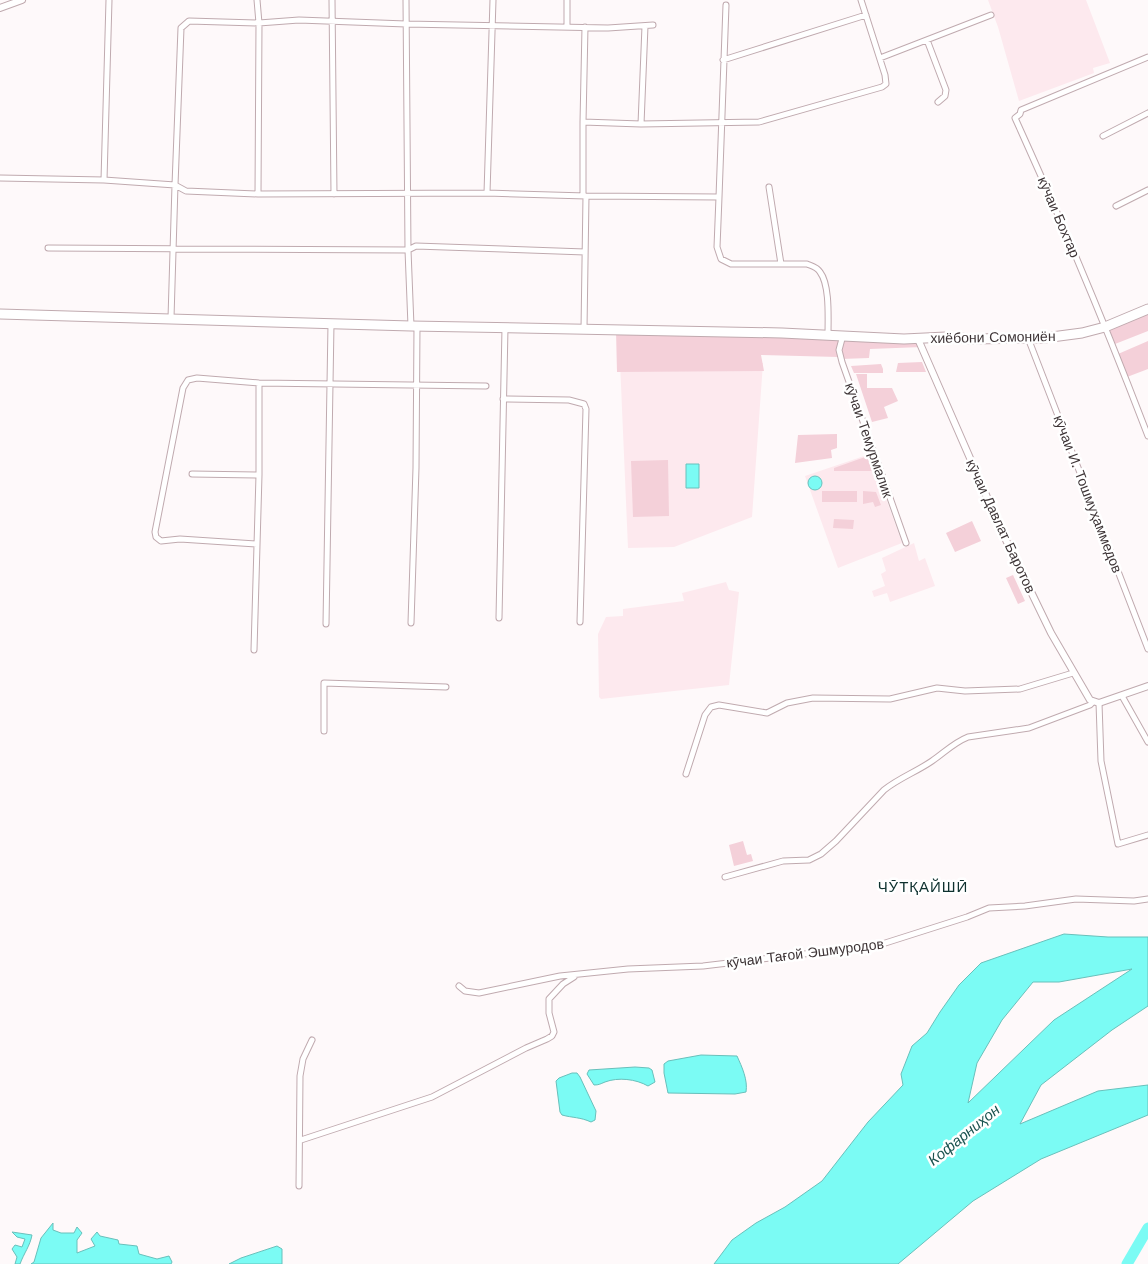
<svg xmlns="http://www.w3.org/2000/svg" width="1148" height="1264" viewBox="0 0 1148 1264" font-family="'Work Sans',sans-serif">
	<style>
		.built { fill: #fde9ee }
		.green { fill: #f4d0d9 }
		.water { fill: #7bfbf4; stroke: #69c0bb; fill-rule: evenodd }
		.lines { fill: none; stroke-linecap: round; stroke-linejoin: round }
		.river { stroke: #7bfbf4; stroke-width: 11 }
		.minor-casing { stroke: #c0aaaf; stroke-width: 7 }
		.tertiary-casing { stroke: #c0aaaf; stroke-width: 8 }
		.trunk-casing { stroke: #c0aaaf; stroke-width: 11 }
		.minor { stroke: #fff; stroke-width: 5 }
		.tertiary { stroke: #fff; stroke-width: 6 }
		.trunk { stroke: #fff; stroke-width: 9 }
		.labels { text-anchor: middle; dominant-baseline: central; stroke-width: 5; stroke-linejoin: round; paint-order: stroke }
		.street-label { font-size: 14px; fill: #3e3537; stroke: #fff }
		.neighbourhood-label { font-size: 15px; letter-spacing: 1px; fill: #0e312f; stroke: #fff }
		.water-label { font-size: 15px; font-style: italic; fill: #1a524f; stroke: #fff }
	</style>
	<rect width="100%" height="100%" fill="#fef9fa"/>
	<!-- built -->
	<path class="built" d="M988,0h98l24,63 -17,5 1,5 -75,28 -21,-74z
		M620,362l143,1 -11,154 -78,30 -46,1z
		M870,454l32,89 -64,25 -33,-92z
		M914,543l5,18 6,-3 10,28 -45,16 -3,-9 -13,4 -2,-6 13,-5 -4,-12 5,-3 -4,-13z
		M726,582l3,8 10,2 -10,93 -128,14 -2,-2 -1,-63 8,-17 17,-1v-7l61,-8 -2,-8z"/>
	<!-- green -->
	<path class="green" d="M1148,314v17l-33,13 -6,-14z
		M616,331l224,6 -4,14 2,6 -77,-2 3,16 -147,1z
		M843,335l75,4 4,8 -52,2 -1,9 -28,1 -2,-9z
		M1148,341v28l-21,8 -9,-23z
		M922,362l4,10h-30l2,-9z
		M881,364l2,5v4h-29l-3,-7z
		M856,374h11v14h25l6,13 -14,6 4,11 -16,4z
		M837,434v14l-6,2 1,8 -37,5 3,-28z
		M868,456l5,15h-39v-3z
		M668,460l1,56 -36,1 -2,-56z
		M822,491h35v11h-35z
		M863,491l13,1 5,13 -6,2 -2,-5 -10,2z
		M834,519l20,1 -1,9 -20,-1z
		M972,521l9,20 -26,11 -9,-19z
		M1013,575l12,26 -7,3 -12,-26z
		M743,841l4,14 4,-1 2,7 -19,5 -5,-21z"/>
	<!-- water -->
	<path class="water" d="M686,464h13v24h-13z
		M808 483a7 7 0 1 1 14 0a7 7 0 1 1-14 0Z
		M1064,934l44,3h40v69l-36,24 -71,55 -21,39 78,-33 50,-6v30l-107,44 -68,42 -75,63h-184l18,-24 24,-17 29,-16 37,-26 46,-59 35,-37 -2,-11 11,-28 15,-13 13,-21 19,-27 22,-22zM1132,969l-78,51 -86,83 9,-40 25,-43 31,-38h26z
		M701,1055l36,1c5,11 11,24 9,36l-11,2 -67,-1 -4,-20v-9l4,-3z
		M635,1067l14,1 3,2 3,12 -7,4c-12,-7 -30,-9 -43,-4 -5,2 -6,3 -11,3l-7,-11 2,-4z
		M572,1073h5l3,4 16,34 -1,9 -4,2c-11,-5 -18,-4 -29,-7l-2,-3 -4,-31 3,-3z
		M53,1223v7l8,3h13l3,-6 5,6 -5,7v13l18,-7 -4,-7 6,-7 3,4 18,4 1,4 18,2 2,8 18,5 12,-3 3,6 -1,2h-140l3,-2 7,-24z
		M12,1232l20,3c-2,11 -8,18 -12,29h-5l2,-7 -5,-8 3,-4 7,2 3,-8 -8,-2z
		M277,1246l5,3v15h-53l12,-6z"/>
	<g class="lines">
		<!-- river -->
		<path class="river" d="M1127,1264l21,-36"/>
		<!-- minor casing -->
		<g class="minor-casing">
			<path id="minor" d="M257,0l2,23 -1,171
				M332,0l2,194
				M406,0l2,250 3,76
				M653,25l-45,3 -202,-4 -107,-4 -40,3 -70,-2 -8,7 -6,157 11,6 72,3 229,-1 99,3 133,1 -2,50 4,12 10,5h76c5,2 10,3 13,8 10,13 8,46 8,63
				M567,27v-27
				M927,40l19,50 -1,6 -7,6
				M1148,57l-127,53 -1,4 -5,4c48,105 92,211 133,318
				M880,58l111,-43
				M723,60l143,-45
				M583,122l2,-95
				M641,124l4,-98
				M1103,136l45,-23
				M0,178l104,2 71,5 -4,133
				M104,180l5,-180
				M769,187l12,77
				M487,193l6,-193
				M583,195v-73l58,2 118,-2 123,-35 4,-3 -1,-9 -24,-75
				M719,197l7,-192
				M1116,206l32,-16
				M48,248l360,2 8,-4 169,6
				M584,329l2,-133
				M843,335l-4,15 3,12 64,181
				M1028,338l120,311
				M503,399l66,1 15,4 2,5 -6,213
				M192,474l67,1
				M257,544l-77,-5 -19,2 -5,-4 -1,-5 28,-144 5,-8 9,-2 62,5 227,3
				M499,618l6,-290
				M411,623l5,-155 1,-142
				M326,624l5,-300
				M254,650l5,-175v-92
				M1122,696l26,46
				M1099,703l2,58 17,83 30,-9
				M324,731v-48l122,4
				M686,774l19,-59 6,-8 8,-2 48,8 20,-10 26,-5 77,1 47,-11 28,3 55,-2 53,-16
				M725,877l58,-16 26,-1 12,-6 15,-13 48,-51c15,-12 32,-18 48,-29 12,-8 21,-18 36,-24l61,-9 61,-23 3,-3
				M459,986l6,5 14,2 81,-17 68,-7 75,-3 176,-21 88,-28 22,-9 36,-2 51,-7 58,2 14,-2
				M301,1140l131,-43 94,-49 21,-9 5,-3 2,-4 -5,-19v-14l14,-15 11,-7
				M299,1186l1,-110 3,-17 9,-19"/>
		</g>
		<!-- tertiary casing -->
		<g class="tertiary-casing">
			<path id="tertiary" d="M0,8l22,-8
				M918,339l86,197 47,97 39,67 9,3 49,-17"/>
		</g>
		<!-- trunk casing -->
		<g class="trunk-casing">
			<path id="trunk" d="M0,314l411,12 371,7 122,6 42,-2 26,2 72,-1 38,-5 23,-6 43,-18"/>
		</g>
		<!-- minor -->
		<use href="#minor" class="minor"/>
		<!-- tertiary -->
		<use href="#tertiary" class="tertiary"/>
		<!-- trunk -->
		<use href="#trunk" class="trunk"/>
	</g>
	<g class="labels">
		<!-- street labels -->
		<g class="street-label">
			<text transform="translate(1059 217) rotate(67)">кӯчаи Бохтар</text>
			<text transform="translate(993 337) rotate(-1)">хиёбони Сомониён</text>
			<text transform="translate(869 440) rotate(71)">кӯчаи Темурмалик</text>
			<text transform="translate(1088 494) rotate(69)">кӯчаи И. Тошмуҳаммедов</text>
			<text transform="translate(1001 526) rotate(65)">кӯчаи Давлат Баротов</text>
			<text transform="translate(805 953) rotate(-7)">кӯчаи Тағой Эшмуродов</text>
		</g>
		<!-- neighbourhood labels -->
		<g class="neighbourhood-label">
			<text x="923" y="887">ЧӮТҚАЙШӢ</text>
		</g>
		<!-- water labels -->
		<g class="water-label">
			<text transform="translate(964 1135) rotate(-39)">Кофарниҳон</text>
		</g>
	</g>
</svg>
